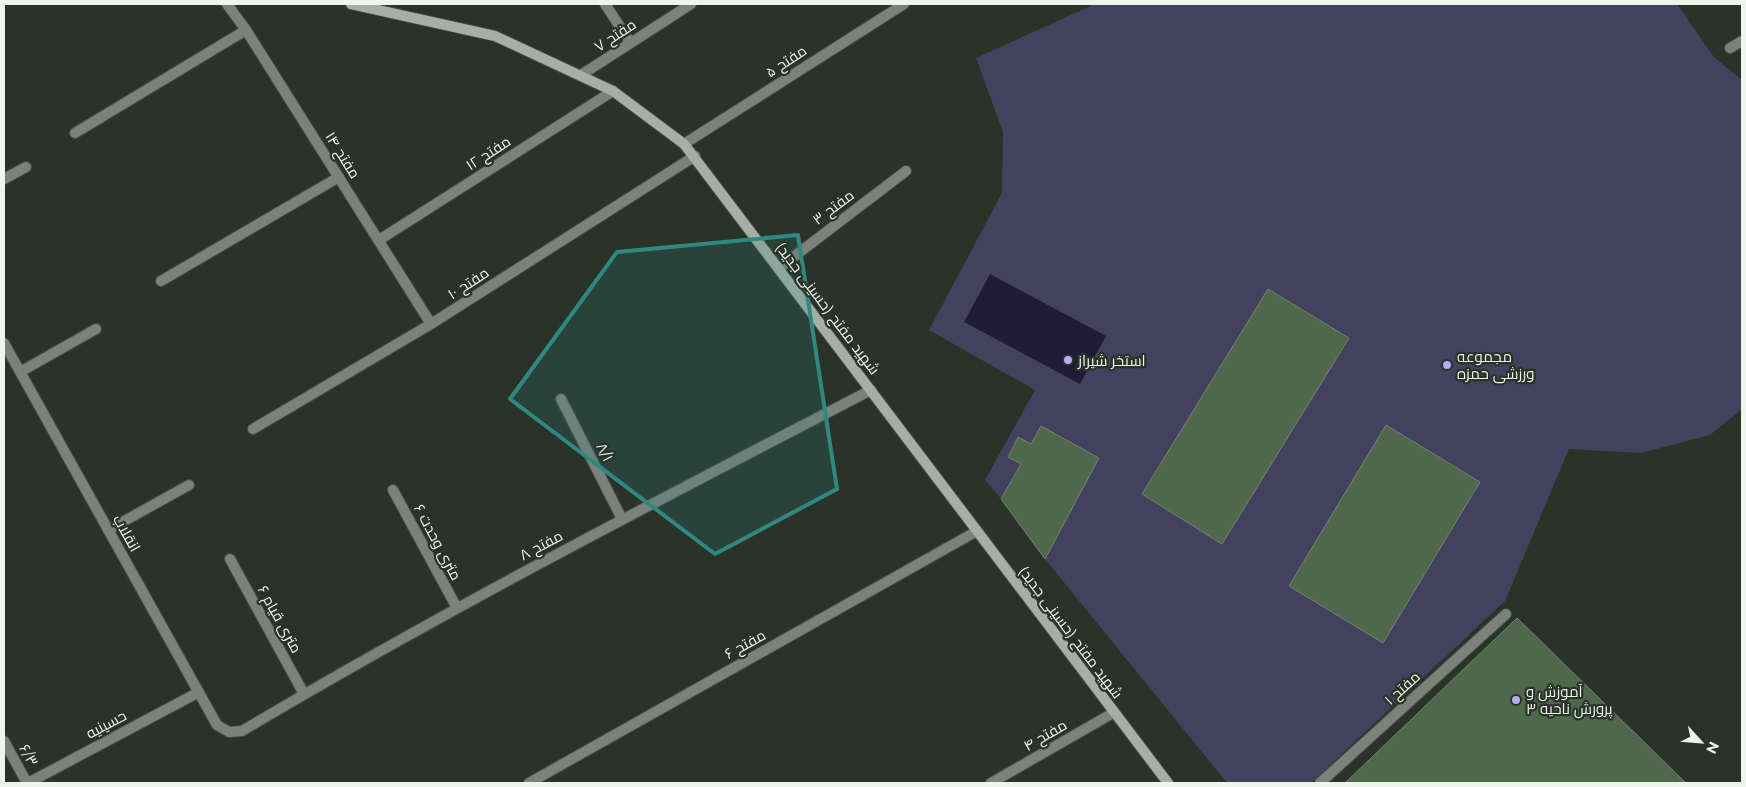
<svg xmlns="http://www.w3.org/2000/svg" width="1746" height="787" viewBox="0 0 1746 787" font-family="Montserrat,Cairo,sans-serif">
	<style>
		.green { fill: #43415d }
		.water { fill: #201c38 }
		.building { fill: #4f684c; stroke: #758174 }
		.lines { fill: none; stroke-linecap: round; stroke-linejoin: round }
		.street-casing { stroke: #454e44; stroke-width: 12 }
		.secondary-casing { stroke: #454e44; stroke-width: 12 }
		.street { stroke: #7c817b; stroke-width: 10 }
		.secondary { stroke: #a6afa5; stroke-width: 10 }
		.marked { fill: #308981; fill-opacity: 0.2; stroke: #308981; stroke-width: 4; stroke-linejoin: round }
		.poi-dot { fill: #b4acf9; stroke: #293328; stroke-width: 2 }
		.labels { text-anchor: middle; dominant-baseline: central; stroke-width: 4.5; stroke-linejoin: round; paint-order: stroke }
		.street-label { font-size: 15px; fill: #eef5ed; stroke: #293328 }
		.poi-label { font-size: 15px; fill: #eef5ed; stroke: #293328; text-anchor: start }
	</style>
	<rect width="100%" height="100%" fill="#293328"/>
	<!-- green -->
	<path class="green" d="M1095,4h582l37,53 28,23v329l-32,26 -69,18 -72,-4 -64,152 -194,182h-84l-182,-224 -36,-51 -24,-28 50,-90 -106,-60 73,-137 1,-61 -27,-74z"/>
	<!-- water -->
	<path class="water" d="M990,274l116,62 -26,48 -116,-62z"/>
	<!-- building -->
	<path class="building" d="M1268,289l81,49 -127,206 -80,-50z
		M1386,425l94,57 -97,161 -94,-57z
		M1041,426l58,32 -54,101 -44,-60 20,-35 -13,-7 10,-20 13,7z
		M1517,618l169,165h-341z"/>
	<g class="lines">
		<!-- street casing -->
		<g class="street-casing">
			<path id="street" d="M227,4l19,26 185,294
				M605,4l25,38
				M1730,48l12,-7
				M581,75l110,-71
				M75,133l171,-103
				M684,144l220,-140
				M4,179l22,-12
				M379,240l234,-149
				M779,268l127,-97
				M161,281l178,-104
				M4,343l213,382 12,7 13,-1c205,-122 417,-231 629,-341
				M20,372l76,-43
				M561,399l61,120
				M253,429l178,-105 264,-168
				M393,490l64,118
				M108,530l81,-45
				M230,559l74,135
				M4,741l23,42
				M28,783l171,-91
				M529,783l448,-252
				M991,783l122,-70
				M1320,783l186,-169"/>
		</g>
		<!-- secondary casing -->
		<g class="secondary-casing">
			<path id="secondary" d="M351,4l144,32 118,55 71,53 484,639"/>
		</g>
		<!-- street -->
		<use href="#street" class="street"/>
		<!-- secondary -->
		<use href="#secondary" class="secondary"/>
	</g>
	<!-- marked area -->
	<path class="marked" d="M798,235l39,254 -122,65 -205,-155 107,-147z"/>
	<!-- markers -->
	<g class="poi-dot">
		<circle cx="1068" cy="360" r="5"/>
		<circle cx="1447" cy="365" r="5"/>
		<circle cx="1516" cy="700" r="5"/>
	</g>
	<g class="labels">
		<!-- street labels -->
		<g class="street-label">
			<text transform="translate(615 35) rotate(-33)">مفتح ۷</text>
			<text transform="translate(786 61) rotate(-33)">مفتح ۵</text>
			<text transform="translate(488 153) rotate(-33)">مفتح ۱۲</text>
			<text transform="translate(343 155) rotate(58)">مفتح ۱۴</text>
			<text transform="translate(833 207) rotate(-37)">مفتح ۳</text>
			<text transform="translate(468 283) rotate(-33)">مفتح ۱۰</text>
			<text transform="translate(828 308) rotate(53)">شهید مفتح (حسینی جدید)</text>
			<text transform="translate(605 452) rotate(63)">۸/۱</text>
			<text transform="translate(127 533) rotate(61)">انقلاب</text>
			<text transform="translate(438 542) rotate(62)">۶ متری وحدت</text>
			<text transform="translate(541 545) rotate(-28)">مفتح ۸</text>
			<text transform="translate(280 619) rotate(61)">۶ متری قیام</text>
			<text transform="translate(1071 632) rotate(53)">شهید مفتح (حسینی جدید)</text>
			<text transform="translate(745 644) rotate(-29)">مفتح ۶</text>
			<text transform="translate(1402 688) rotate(-42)">مفتح ۱</text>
			<text transform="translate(106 724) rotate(-28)">حسینیه</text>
			<text transform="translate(1045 735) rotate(-30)">مفتح ۴</text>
			<text transform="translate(29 755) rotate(61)">۶/۳</text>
		</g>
		<!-- poi labels -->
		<g class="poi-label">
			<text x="1457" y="356">مجموعه<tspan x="1457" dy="17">ورزشی حمزه</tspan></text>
			<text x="1078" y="360">استخر شیراز</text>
			<text x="1526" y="691">آموزش و<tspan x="1526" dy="17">پرورش ناحیه ۳</tspan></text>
		</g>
	</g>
	<!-- border -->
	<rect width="1746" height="787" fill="none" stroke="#eef5ed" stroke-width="10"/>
	<!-- north arrow -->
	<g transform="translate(1701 742) rotate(116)" stroke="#293328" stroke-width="4" paint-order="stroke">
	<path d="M0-4L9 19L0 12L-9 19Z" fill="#eef5ed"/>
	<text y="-8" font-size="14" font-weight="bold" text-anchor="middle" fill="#eef5ed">N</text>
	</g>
</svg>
